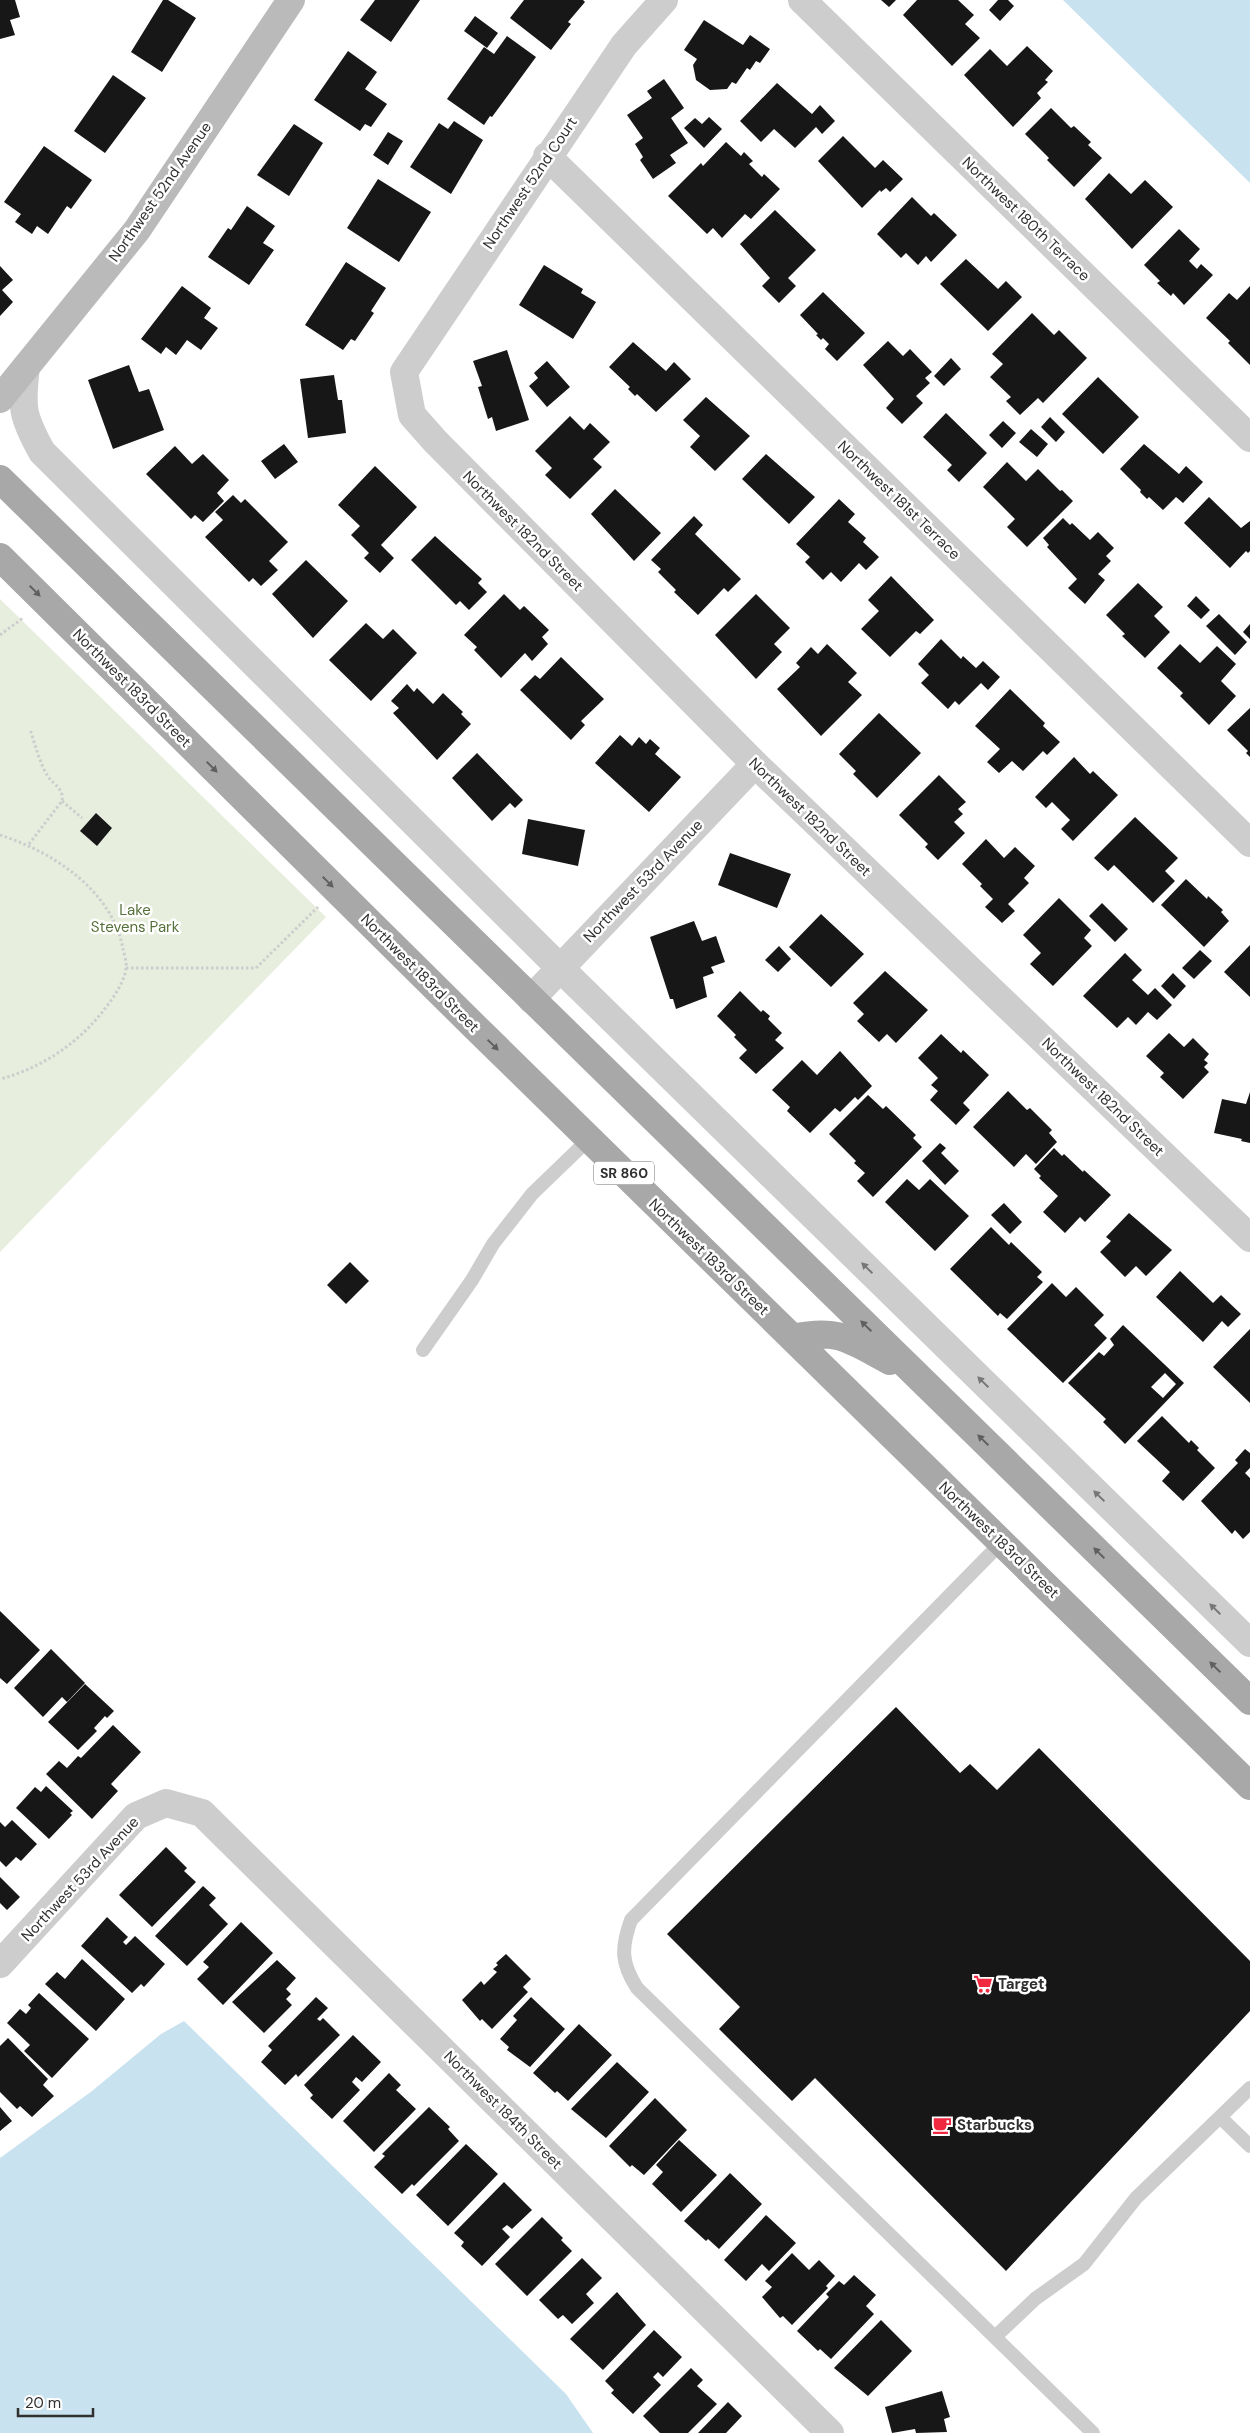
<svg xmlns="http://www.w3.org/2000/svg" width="1250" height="2433" viewBox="0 0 1250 2433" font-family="'DM Sans',sans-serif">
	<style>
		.green { fill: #e7eede }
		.water { fill: #c9e2ef }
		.building { fill: #171717; fill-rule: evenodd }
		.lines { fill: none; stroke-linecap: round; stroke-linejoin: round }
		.path { stroke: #cdcdcd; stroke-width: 3; stroke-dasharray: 2.5 2.5; stroke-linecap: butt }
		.lane { stroke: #cdcdcd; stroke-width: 14 }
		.street { stroke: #cdcdcd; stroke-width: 28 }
		.secondary { stroke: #bababa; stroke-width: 28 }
		.primary { stroke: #a8a8a8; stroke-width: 28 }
		.oneway { fill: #606060 }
		.oneway2 { fill: #777 }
		.labels { text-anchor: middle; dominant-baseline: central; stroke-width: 5; stroke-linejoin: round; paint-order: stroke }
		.shield { fill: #fff; stroke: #6e6e6e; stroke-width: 1 }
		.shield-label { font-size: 14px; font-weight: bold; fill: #303030 }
		.street-label { font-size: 15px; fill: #303030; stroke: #fff }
		.park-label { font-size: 15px; fill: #55703a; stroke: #fff }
		.poi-label { font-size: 15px; font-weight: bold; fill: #303030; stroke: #fff; text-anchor: start }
	</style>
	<rect width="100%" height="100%" fill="#fff"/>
	<!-- green -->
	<path class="green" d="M0,599l326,318 -326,335z"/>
	<!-- water -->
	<path class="water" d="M1063,0h187v183z
		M184,2021l382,373 27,39h-593v-275l92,-67 69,-57z"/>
	<!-- building -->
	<path class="building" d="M0,0h15l5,17 -10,3 5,15 -15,4z
		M163,0h5l28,18 -34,54 -31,-20z
		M375,0h45l-29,42 -31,-22z
		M524,0h59l2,2 -17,20 3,2 -20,26 -41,-32z
		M881,0h15l-7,7z
		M917,0h41l16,15 -9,9 15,14 -28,28 -49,-51z
		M998,0h10l6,6 -14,15 -11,-11z
		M475,16l23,17 -11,15 -23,-17z
		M704,20l39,25 7,-10 20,14 -10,14 -4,-2 -6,9 -3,-2 -11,16 -4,-2 -5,7 -17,1 -14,-10 -3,-15 4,-6 -13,-9z
		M507,36l29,21 -44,60 -2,-1 -6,9 -37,-26 37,-52 10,7z
		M1027,46l26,25 -8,9 3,2 -11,11 4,5 -28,29 -49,-52 26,-26 17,17z
		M348,51l29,21 -12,17 22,15 -16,23 -6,-3 -5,7 -46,-31z
		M113,75l33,23 -41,55 -31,-22z
		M664,79l20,29 -13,10 17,25 -18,12 6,8 -23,16 -13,-19 3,-3 -8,-13 8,-6 -16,-23 25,-17 -5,-7z
		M777,83l35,31 8,-9 15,16 -13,13 -6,-7 -21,21 -21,-19 -13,13 -21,-21z
		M1051,108l20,20 3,-2 17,16 -3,3 14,13 -28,29 -27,-27 2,-2 -24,-24z
		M709,117l13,12 -18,19 -20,-20 11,-10 7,6z
		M454,121l29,19 -32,54 -41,-27 29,-44 9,6z
		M294,124l29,19 -34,53 -32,-21z
		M388,132l15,9 -15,24 -15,-10z
		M843,136l32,32 8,-8 20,19 -13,13 -4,-4 -5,4 -1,-2 -18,18 -44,-47z
		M726,142l15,14 3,-4 9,9 -4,3 13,13 2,-3 16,15 -29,30 -6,-5 -23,24 -9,-10 -6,6 -39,-38 33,-33 2,3z
		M44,146l48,34 -21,29 -4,-3 -19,28 -11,-8 -5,8 -17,-12 6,-8 -17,-12z
		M1109,173l22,21 14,-14 28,27 -41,42 -47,-50z
		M378,179l53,33 -32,50 -52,-34z
		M912,197l19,19 3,-3 23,22 -26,27 -5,-6 -8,9 -12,-12 -5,5 -24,-24z
		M247,206l28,20 -12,17 11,7 -25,35 -41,-28 20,-29 3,2z
		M775,210l41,40 -28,28 8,8 -17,17 -17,-17 8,-8 -30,-34z
		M1179,229l21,20 -11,12 8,8 4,-5 12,11 -29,30 -11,-12 -2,3 -14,-13 3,-2 -16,-16z
		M966,259l32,30 8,-8 16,16 -34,34 -48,-47z
		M346,262l40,26 -15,23 3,2 -19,28 -4,-2 -8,11 -38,-25z
		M544,265l39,24 -2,4 15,9 -23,37 -54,-34z
		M0,266l13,14 -11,10 11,12 -13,14z
		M182,286l29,22 -7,10 14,10 -17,22 -14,-10 -11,15 -10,-8 -5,7 -20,-15z
		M1250,286v79l-22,-22 2,-2 -24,-23 23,-25 8,7z
		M823,292l42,41 -28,28 -12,-12 4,-5 -6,-6 -2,2 -5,-5 2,-1 -18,-19z
		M1032,313l22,22 5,-5 28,28 -44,45 -5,-5 -18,17 -14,-14 5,-4 -21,-20 13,-13 -11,-10z
		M888,341l15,15 7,-7 22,23 -7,6 5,5 -14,13 7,7 -21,21 -16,-16 8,-9 -31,-34z
		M633,342l33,29 8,-9 17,17 -35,33 -19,-18 -2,2 -7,-7 2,-2 -21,-20z
		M507,350l22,70 -33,11 -4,-14 -4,2 -10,-32 4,-1 -9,-25z
		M951,358l10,11 -17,17 -10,-10z
		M547,361l23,26 -23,20 -18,-21 9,-8 -4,-5z
		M129,365l10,27 10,-3 15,41 -51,19 -25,-69z
		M334,375l4,25h4l4,33 -38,5 -8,-59z
		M1098,377l41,40 -36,37 -41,-40z
		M706,397l44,39 -35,35 -25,-24 10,-11 -17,-16z
		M946,413l41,40 -28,29 -12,-12 5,-5 -29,-28z
		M570,416l14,14 6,-7 20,19 -17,17 9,8 -32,32 -25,-24 7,-7 -17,-17z
		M1050,417l15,15 -9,10 -15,-15z
		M1003,421l13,12 -14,15 -13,-13z
		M1031,429l17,15 -11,13 -18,-15z
		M284,444l14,18 -23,17 -14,-18z
		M1144,444l35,30 7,-8 17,16 -20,21 -7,-6 -13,13 -14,-13 -2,2 -7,-7 1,-2 -21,-21z
		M175,446l17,18 11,-10 26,26 -12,13 7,8 -21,21 -8,-7 -4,4 -45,-45z
		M766,454l49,43 -26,27 -47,-45z
		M1007,462l19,19 12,-12 22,22 2,-1 11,11 -46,46 -20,-20 8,-8 -32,-32z
		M375,466l42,41 -36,38 13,13 -14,15 -16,-15 5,-5 -18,-18 9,-9 -22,-21z
		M615,489l46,44 -27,28 -43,-47z
		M233,495l8,8 4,-4 43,43 -19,19 9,9 -17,16 -8,-8 -4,4 -44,-45 18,-17 -8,-8z
		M1209,497l32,31 9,-7v30l-2,2 -2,-2 -16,17 -46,-45z
		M839,499l16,15 -7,8 18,16 -3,4 16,15 -13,13 -7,-7 -18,19 -10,-10 -8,8 -18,-18 5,-5 -14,-13z
		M694,516l9,9 -8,9 46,45 -13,13 -4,-4 -26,27 -24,-23 2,-2 -18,-18 3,-3 -10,-9z
		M1063,518l7,7 2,-2 18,17 8,-8 16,16 -8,8 5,5 -13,13 7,6 -20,24 -17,-16 9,-9 -30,-32 2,-2 -6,-7z
		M435,536l47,43 -4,4 9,9 -18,18 -9,-9 -4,4 -45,-45z
		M306,560l42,41 -35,37 -41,-44z
		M891,576l43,44 -14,14 -4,-3 -26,26 -29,-28 18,-18 -11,-11z
		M1138,583l25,24 -9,9 16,16 -25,26 -23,-22 3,-2 -19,-19z
		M504,594l16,16 4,-4 25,24 -7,7 6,7 -16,17 -7,-8 -24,25 -27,-28 3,-3 -13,-12z
		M756,594l34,34 -16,16 8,8 -26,27 -41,-44z
		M1196,596l14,14 -9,9 -14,-13z
		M1219,614l28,28 -12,13 -29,-29z
		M366,623l17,16 10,-10 24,24 -46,48 -42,-41z
		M1250,624v15l-7,-7z
		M941,639l20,20 2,-3 13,12 7,-7 17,16 -12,13 -7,-7 -22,22 -4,-4 -7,8 -27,-26 8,-8 -11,-11z
		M827,644l30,29 -9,9 14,13 -41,41 -44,-47 23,-22 -4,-4 15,-16 7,7z
		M1180,644l20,19 17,-17 19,18 -15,17 15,15 -27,29 -29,-29 3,-3 -26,-25z
		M561,657l43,42 -23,22 4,4 -14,15 -51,-50 15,-15 5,4z
		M407,684l7,8 3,-4 16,16 10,-11 20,19 -2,2 10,10 -34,36 -44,-47 6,-5 -8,-7z
		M1010,689l35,34 -2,3 17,16 -13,13 -4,-4 -20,20 -11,-10 -13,12 -12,-11 13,-13 -25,-23z
		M1250,708v49l-4,-4 2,-2 -21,-21z
		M879,713l42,40 -44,45 -24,-24 3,-3 -17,-17z
		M620,735l12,11 7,-9 7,7 4,-5 10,9 -5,6 26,23 -32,35 -54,-49z
		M477,753l46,47 -8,8 -5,-5 -18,18 -40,-43z
		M1074,757l16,17 3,-3 25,24 -45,46 -12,-12 9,-9 -18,-18 -6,6 -11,-11z
		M939,775l27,27 -8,7 5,5 -9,8 11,11 -27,27 -13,-13 3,-3 -29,-29z
		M96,813l16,15 -15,18 -17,-15z
		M1135,817l43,41 -13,13 10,10 -22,22 -39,-38 -6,6 -14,-13z
		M528,819l57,11 -7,36 -56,-12z
		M986,839l18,19 11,-11 20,19 -11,12 5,5 -21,21 7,7 -13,12 -17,-16 8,-8 -13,-13 2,-2 -20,-20z
		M730,853l61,21 -14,34 -59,-23z
		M1186,879l21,20 1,-3 15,14 -2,2 8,9 -25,26 -43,-42z
		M1059,898l32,32 -7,8 8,8 -39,40 -23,-22 11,-11 -18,-18z
		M1102,903l26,26 -13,13 -26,-26z
		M821,914l43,40 -33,33 -42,-40z
		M694,921l8,20 14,-5 9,26 -14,5 3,6 -11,4 4,20 -31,12 -3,-10h-3l-20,-62z
		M1250,945v52l-26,-25z
		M779,946l12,13 -13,13 -13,-12z
		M1200,950l12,11 -18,18 -12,-11z
		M1125,953l17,17 -10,10 16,15 7,-7 17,17 -15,15 -9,-8 -12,13 -8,-8 -11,11 -34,-32z
		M885,971l43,39 -32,33 -9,-9 -8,8 -22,-21 7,-7 -11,-11z
		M1173,973l13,13 -12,13 -13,-13z
		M740,991l21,21 2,-2 7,6 -2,3 14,14 -7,7 9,8 -28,26 -17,-16 8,-8 -13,-13 2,-2 -19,-19z
		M1169,1033l15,14 9,-9 16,16 -5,6 4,3 -4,4 5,5 -26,27 -23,-22 4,-4 -18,-17z
		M941,1034l20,19 2,-3 26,25 -26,28 7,7 -14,15 -26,-25 8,-9 -7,-6 7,-7 -20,-20z
		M840,1051l32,35 -14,14 -3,-3 -15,15 -5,-4 -25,25 -23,-22 3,-4 -18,-17 30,-30 15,15z
		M1008,1091l19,19 3,-2 22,22 -3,3 8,9 -21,22 -10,-10 -12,13 -41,-40z
		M1250,1092v51l-9,-2 1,-2 -28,-6 8,-34 24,5z
		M868,1095l15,14 3,-3 30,29 -3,3 9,9 -49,50 -16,-16 8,-8 -11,-10 2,-2 -27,-27z
		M940,1143l6,5 -5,5 18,18 -14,14 -23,-24z
		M1054,1148l8,8 2,-2 19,18 1,-2 27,25 -26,27 -5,-5 -15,16 -22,-21 15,-16 -19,-18 2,-2 -7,-7z
		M907,1179l12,11 11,-11 39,37 -34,35 -50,-49z
		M1004,1203l18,19 -12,12 -19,-19z
		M1129,1213l43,37 -26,26 -10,-10 -11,11 -25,-25 11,-11 -5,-4z
		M991,1227l18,18 2,-3 31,30 -5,5 6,5 -36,37 -7,-6 -2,3 -48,-47z
		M350,1262l19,19 -23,23 -19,-19z
		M1180,1271l33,32 8,-8 20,19 -13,13 -6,-6 -19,21 -47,-45z
		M1052,1283l14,14 10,-10 28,28 -10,10 13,13 -44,45 -56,-54z
		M1123,1325l61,58 -59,61 -22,-22 3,-3 -38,-36 31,-31 5,4 10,-11 -4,-6zM1165,1373l11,11 -13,14 -12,-11z
		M1250,1329v74l-37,-36z
		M1162,1416l27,27 2,-3 8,8 -2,2 18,18 -32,33 -21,-20 8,-9 -33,-31z
		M1245,1449l5,4v15l-5,5 5,5v54l-7,7 -8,-9 -3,4 -31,-33 37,-38 -3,-3z
		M0,1611l40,39 -33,34 -7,-6z
		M51,1649l34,34 -18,19 -5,-5 -19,20 -29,-29z
		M85,1684l29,27 -7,7 -2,-2 -11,12 3,3 -19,19 -30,-28z
		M896,1707l64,66 10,-9 27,26 42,-42 211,213v50l-244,260 -191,-193 -23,23 -73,-72 21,-22 -73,-73z
		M113,1725l28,27 -30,32 7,7 -26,28 -46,-45 13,-13 8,7 11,-12 3,2z
		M46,1786l27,25 -3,2 2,2 -23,24 -33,-31 19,-21 6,5z
		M12,1820l25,24 -16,17 -5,-4 -10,10 -6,-6v-39l5,5z
		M166,1847l21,21 -3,3 12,11 -44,45 -33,-32z
		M0,1877l20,20 -13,13 -7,-7z
		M203,1886l13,12 -7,7 19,19 -41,42 -32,-30z
		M107,1917l21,20 -5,5 3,3 9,-9 30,28 -21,23 -3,-3 -9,9 -51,-47z
		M241,1922l32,31 -50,52 -26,-26 12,-12 -6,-5z
		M506,1954l25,25 -8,8 5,5 -36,37 -10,-10 -2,2 -18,-21 19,-19 3,4 13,-13 -4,-3 5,-4 -2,-2z
		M82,1959l43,40 -29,32 -51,-47 12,-12 8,7z
		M277,1960l19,18 -10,11 5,5 -5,5 6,6 -28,28 -32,-31z
		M39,1993l50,46 -37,39 -28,-27 6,-6 -23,-22 13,-14 6,5 5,-6 -3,-3z
		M316,1997l12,11 -11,11 3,2 3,-3 17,17 -42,42 -2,-3 -11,11 -24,-23 11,-12 -4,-4z
		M531,1997l34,32 -35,38 -23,-17 2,-3 -9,-8 17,-19 -4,-4z
		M579,2024l33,31 -44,46 -11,-10 -2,2 -22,-20z
		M353,2035l28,27 -19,20 -6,-5 -4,5 8,8 -28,29 -22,-21 3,-3 -9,-10z
		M8,2038l40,41 -5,6 11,11 -22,21 -12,-11 -3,3 -17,-17v-46z
		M617,2062l32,30 -43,46 -35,-29z
		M389,2073l12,12 -5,5 20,19 -42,43 -31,-31z
		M655,2098l32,32 -43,45 -12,-10 -2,2 -21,-21z
		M0,2107l12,14 -12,10z
		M429,2107l21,20 -2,2 11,12 -45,45 -2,-2 -10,10 -28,-27 11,-11 -3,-2z
		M679,2140l38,35 -36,37 -29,-28 11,-12 -7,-7z
		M466,2144l32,30 -50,52 -32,-31z
		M730,2173l32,31 -43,45 -11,-10 -2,2 -22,-20z
		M504,2182l28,28 -20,19 -5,-4 -5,4 8,8 -28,29 -21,-20 3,-4 -10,-9z
		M766,2215l30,28 -27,28 -7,-7 -16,17 -22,-21z
		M542,2217l21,21 -2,2 11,11 -45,45 -32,-32z
		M792,2253l17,17 10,-10 16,16 -9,10 2,2 -36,37 -9,-9 -3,2 -18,-21 10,-10 -7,-6z
		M582,2258l20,20 -16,16 8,9 -22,21 -9,-9 -5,4 -19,-19z
		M854,2275l22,20 -10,11 8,8 -43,45 -11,-10 -2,2 -21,-20 32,-34 -3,-3 13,-13 5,4z
		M617,2292l29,33 -43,45 -33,-31z
		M881,2320l31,31 -44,45 -34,-28z
		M654,2330l28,27 -19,20 -5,-5 -5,5 8,8 -28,29 -22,-21 3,-3 -9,-9z
		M691,2368l12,12 -6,6 20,18 -29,29h-28l-17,-17z
		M942,2391l8,26 -6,2 3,13 -31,1 -1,-4 -23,4 -7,-26z
		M728,2402l14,14 -16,17h-28z"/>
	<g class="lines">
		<!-- path -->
		<path class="path" d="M0,635l23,-17
			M62,801l20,17
			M0,835c53,17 112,55 123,114 1,5 4,13 3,18 -1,19 -23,45 -35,58 -23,25 -58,46 -91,54
			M29,844l33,-43c2,-11 -6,-15 -13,-23 -9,-13 -14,-34 -19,-49
			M126,968h130l62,-61"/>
		<!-- lane -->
		<path class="lane" d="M423,1350l49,-70 21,-36 39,-50 57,-55
			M1001,1543l-370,377c-10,28 -10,43 6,68l456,445
			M1220,2117l30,29
			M996,2336l39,-37 49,-35 52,-66 114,-110"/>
		<!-- street -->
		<path class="street" d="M664,0l-40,45 -220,327 8,43 23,26 320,323 495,474
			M802,0l448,438
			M547,156l703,687
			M26,367c-5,41 -4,49 16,85l518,516 690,675
			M531,999l224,-235
			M0,1964l136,-148 30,-13 36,10 628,620"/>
		<!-- secondary -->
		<path class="secondary" d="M0,399l137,-169 154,-230"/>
		<!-- primary -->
		<path class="primary" d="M0,479l1250,1222
			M0,557l472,467 778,762
			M793,1338c46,-10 57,2 97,23"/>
	</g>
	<!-- one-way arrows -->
	<defs><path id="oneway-solid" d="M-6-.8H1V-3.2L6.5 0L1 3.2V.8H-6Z" transform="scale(1.25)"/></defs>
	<g class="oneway">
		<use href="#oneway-solid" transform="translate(35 591) rotate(45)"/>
		<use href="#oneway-solid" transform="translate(212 767) rotate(45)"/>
		<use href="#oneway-solid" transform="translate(328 882) rotate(45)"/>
		<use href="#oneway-solid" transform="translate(493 1045) rotate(44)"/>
		<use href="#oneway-solid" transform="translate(866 1326) rotate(-136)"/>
		<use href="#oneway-solid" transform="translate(983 1440) rotate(-136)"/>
		<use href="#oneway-solid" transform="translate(1099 1553) rotate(-136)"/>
		<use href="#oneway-solid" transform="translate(1215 1667) rotate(-136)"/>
	</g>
	<g class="oneway2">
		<use href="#oneway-solid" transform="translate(867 1268) rotate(-136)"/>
		<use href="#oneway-solid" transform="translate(983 1382) rotate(-136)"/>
		<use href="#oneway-solid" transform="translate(1099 1496) rotate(-136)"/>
		<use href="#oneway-solid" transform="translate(1215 1609) rotate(-136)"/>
	</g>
	<!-- icons -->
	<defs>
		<g id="supermarket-bare" transform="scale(1.5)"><path d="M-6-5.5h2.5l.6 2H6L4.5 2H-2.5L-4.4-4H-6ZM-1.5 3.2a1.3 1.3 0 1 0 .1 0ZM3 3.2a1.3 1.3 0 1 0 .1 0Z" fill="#f12940" stroke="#fff" stroke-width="2.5" paint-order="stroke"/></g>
		<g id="cafe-bare" transform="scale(1.5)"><path d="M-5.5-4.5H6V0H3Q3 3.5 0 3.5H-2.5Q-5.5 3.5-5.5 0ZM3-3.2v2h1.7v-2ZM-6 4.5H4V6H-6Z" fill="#f12940" stroke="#fff" stroke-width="2.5" paint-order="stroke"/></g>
	</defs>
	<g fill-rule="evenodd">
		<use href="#supermarket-bare" x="983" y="1984"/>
		<use href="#cafe-bare" x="942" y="2125"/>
	</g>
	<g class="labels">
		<!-- shield labels -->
		<rect class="shield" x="594" y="1161.5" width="60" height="23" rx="4"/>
		<g class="shield-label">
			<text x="624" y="1173">SR 860</text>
		</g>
		<!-- street labels -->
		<g class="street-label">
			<text transform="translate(530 183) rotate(-56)">Northwest 52nd Court</text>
			<text transform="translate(160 192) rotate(-55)">Northwest 52nd Avenue</text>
			<text transform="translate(1026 219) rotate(44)">Northwest 180th Terrace</text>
			<text transform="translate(899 500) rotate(44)">Northwest 181st Terrace</text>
			<text transform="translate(523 531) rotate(45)">Northwest 182nd Street</text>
			<text transform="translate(132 688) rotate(45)">Northwest 183rd Street</text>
			<text transform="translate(810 817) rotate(44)">Northwest 182nd Street</text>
			<text transform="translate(643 881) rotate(-46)">Northwest 53rd Avenue</text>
			<text transform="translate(420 973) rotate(45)">Northwest 183rd Street</text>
			<text transform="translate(1103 1097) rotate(44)">Northwest 182nd Street</text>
			<text transform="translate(709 1257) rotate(44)">Northwest 183rd Street</text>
			<text transform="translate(999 1540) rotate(44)">Northwest 183rd Street</text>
			<text transform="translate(80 1879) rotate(-47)">Northwest 53rd Avenue</text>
			<text transform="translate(503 2110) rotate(45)">Northwest 184th Street</text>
		</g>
		<!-- park labels -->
		<g class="park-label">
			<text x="135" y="910">Lake<tspan x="135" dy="17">Stevens Park</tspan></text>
		</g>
		<!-- poi labels -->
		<g class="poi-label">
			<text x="998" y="1984">Target</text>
			<text x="957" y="2125">Starbucks</text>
		</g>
	</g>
	<!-- scale -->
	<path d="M18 2408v8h75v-8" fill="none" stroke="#303030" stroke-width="2.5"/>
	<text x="25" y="2408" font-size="15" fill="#303030" stroke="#ffffff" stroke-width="4" paint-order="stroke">20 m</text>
</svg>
